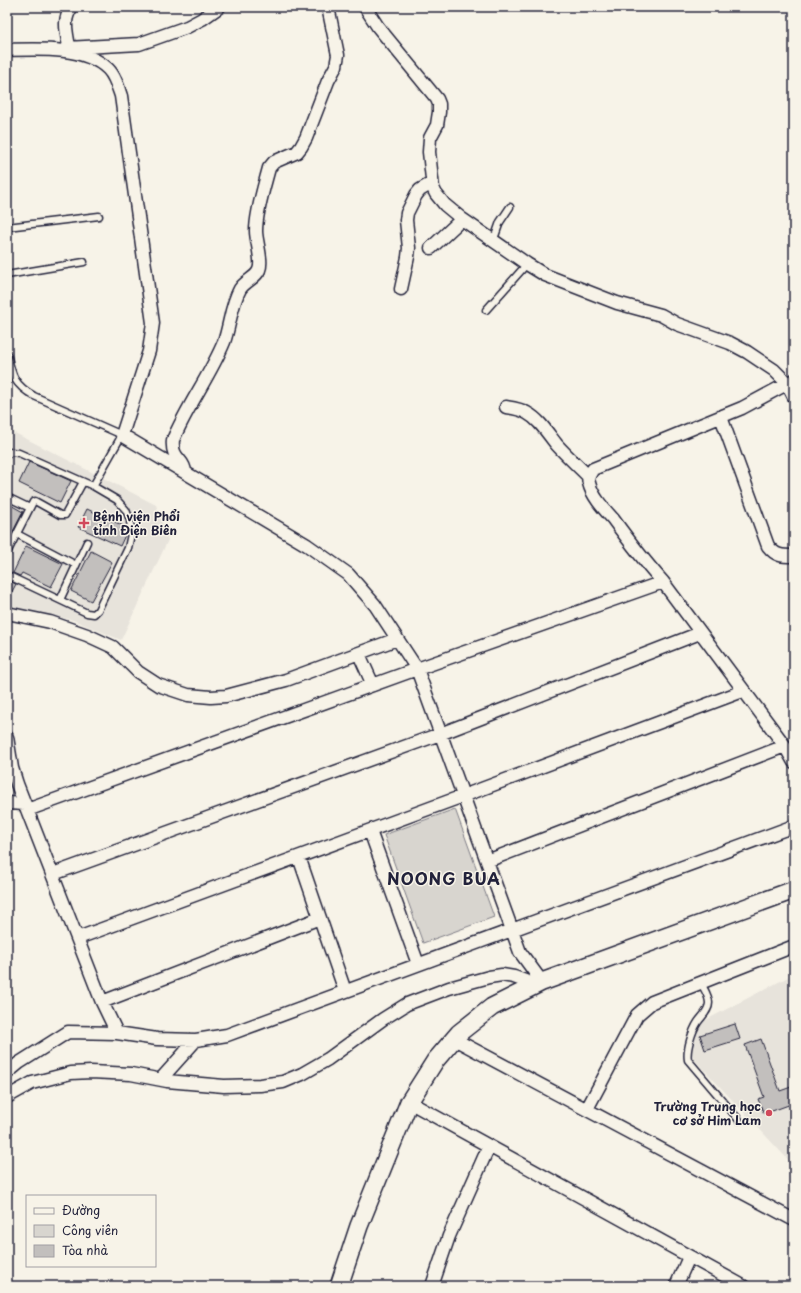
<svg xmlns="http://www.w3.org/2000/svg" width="801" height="1293" viewBox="0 0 801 1293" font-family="'Playpen Sans',sans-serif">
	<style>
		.built { fill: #e7e3db }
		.green { fill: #d8d5cf; stroke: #7d7c85 }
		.building { fill: #c2bfbd; stroke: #22223b }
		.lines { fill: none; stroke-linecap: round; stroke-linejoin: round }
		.lane-casing { stroke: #22223b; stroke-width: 9 }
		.street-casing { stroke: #22223b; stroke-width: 15 }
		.secondary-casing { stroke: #22223b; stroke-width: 20 }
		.lane { stroke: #f7f3e8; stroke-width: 6 }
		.street { stroke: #f7f3e8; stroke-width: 12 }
		.secondary { stroke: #f7f3e8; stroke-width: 17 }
		.poi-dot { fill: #d1495b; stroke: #f7f3e8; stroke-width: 1.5 }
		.labels { text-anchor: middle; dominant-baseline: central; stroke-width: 3; stroke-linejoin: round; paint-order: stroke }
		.poi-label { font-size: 12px; font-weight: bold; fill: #22223b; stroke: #f7f3e8; text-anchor: start }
		.district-label { font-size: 16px; font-weight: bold; letter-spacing: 1px; fill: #22223b; stroke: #f7f3e8 }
	</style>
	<rect width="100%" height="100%" fill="#f7f3e8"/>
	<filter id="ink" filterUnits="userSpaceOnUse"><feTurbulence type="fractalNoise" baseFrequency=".025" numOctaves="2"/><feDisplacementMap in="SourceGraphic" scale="8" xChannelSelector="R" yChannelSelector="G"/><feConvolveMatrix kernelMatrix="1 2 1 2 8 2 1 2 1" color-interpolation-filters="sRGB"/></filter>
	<g filter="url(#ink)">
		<!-- built -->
		<path class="built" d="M7,429l149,76 12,35 -47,100 -48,-20 -66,-13z
			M794,974v192l-100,-107 -2,-6 1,-8 9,-23z"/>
		<!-- green -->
		<path class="green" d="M455,809l39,108 -71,26 -39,-108z"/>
		<!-- building -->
		<path class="building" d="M29,462l42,19 -11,22 -41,-20z
			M7,503l16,9 -16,31z
			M87,509l39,18v6l-6,13 -42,-19z
			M26,546l37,18 -12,23 -29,-14 -2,3 -7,-3z
			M91,551l21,11 -21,39 -20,-10z
			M9,581l7,3 -9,17v-16z
			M735,1024l5,15 -35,11 -5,-15z
			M761,1039l19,52 14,-5v17l-30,11 -6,-15 6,-2 -19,-52z"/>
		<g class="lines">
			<!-- lane casing -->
			<g class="lane-casing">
				<path id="lane" d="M7,227l92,-11
					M493,242l7,-20 10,-15
					M7,275l77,-13
					M486,310l41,-46
					M7,353c5,22 6,31 27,43l88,39 -29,51
					M7,455l4,-3 8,1 74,33 24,14 9,10 4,10 1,14 -3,14 -30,62 -4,4 -7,-1 -80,-38
					M7,497l23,11
					M17,534l59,31
					M7,553l26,-51 2,-1 25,14h5l18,-33
					M60,600l27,-58
					M701,983c3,6 8,13 8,20 0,8 -7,13 -11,19 -6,9 -12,28 -10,38l51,60"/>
			</g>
			<!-- street casing -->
			<g class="street-casing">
				<path id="street" d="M365,7l13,20 59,72 2,5v8l-2,13 -7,13 -1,14 4,36 3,6 9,11 17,14 65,45 18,11 72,28 44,12 16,9 53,19 17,9 27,18 13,13 7,14
					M69,47c-2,-14 -7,-28 3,-40
					M67,48l72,-4 48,-17 15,-8 17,-12
					M7,50c30,-1 78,-4 101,19 7,7 10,18 13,27l32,227 -4,28 -27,84 185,110 41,29 27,31 42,64 103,283 22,30
					M431,248l31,-29
					M401,289l7,-32 1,-9 -3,-28 1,-7 9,-18 4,-5 12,-7
					M794,380l-52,28 -149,61c-3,5 -6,8 -4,14 3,13 15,26 24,36 16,22 32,43 50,63l122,164 9,16
					M506,407c7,1 15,2 21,6 13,7 21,21 30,32 10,11 21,21 31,31
					M721,417l47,129c8,10 13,10 26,10
					M185,472c-1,-14 -14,-12 -12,-32 14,-34 37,-64 51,-98 6,-17 7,-37 16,-53 5,-8 16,-11 19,-19 4,-9 -3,-29 -3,-39 0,-19 8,-44 13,-63l5,-6 23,-10 4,-5 5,-9 22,-57 8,-15 2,-11 -10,-48
					M7,613l43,9 37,13 26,12 25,25 20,13 30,10 23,2 15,-1 60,-16 111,-41
					M359,654l14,31
					M7,737l5,31 5,16 85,218 15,31
					M7,803l18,1
					M27,810l390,-141 246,-87
					M370,831l48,133
					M299,857l46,134
					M487,861l298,-115
					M53,874l387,-140 260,-101
					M78,938l385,-142 280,-105
					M102,1002l218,-84
					M454,1039l340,181
					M7,1073l12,-10 49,-31 49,1 40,6 39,1 31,-5 567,-209
					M161,1079l35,-39
					M7,1097l25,-14 39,-10 20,-1 40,2 36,7 57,5 36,-1 23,-3 19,-8 26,-15 55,-40 24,-15 42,-16 40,-11 13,-2 12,2 22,8
					M409,1102l334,184
					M587,1109l50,-94 15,-13 142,-56
					M432,1286l17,-50 40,-90
					M676,1286l13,-29"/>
			</g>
			<!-- secondary casing -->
			<g class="secondary-casing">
				<path id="secondary" d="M339,1286l20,-60 50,-124 26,-41 24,-28 33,-26 50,-25 252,-92"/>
			</g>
			<!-- lane -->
			<use href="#lane" class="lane"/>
			<!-- street -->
			<use href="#street" class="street"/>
			<!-- secondary -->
			<use href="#secondary" class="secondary"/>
		</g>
	</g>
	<!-- markers -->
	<g class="poi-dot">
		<path d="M82 517h4v4h4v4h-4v4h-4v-4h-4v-4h4z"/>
		<circle cx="769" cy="1113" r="4"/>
	</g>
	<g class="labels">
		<!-- poi labels -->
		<g class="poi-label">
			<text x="93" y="516">Bệnh viện Phổi<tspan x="93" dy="14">tỉnh Điện Biên</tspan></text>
			<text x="761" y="1106" text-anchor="end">Trường Trung học<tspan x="761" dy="14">cơ sở Him Lam</tspan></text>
		</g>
		<!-- district labels -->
		<g class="district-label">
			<text x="444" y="878">NOONG BUA</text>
		</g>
	</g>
	<!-- margin -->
	<rect width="801" height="1293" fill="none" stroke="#f7f3e8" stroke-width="24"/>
	<rect x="12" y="12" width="777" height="1269" fill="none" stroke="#22223b" stroke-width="1.5" filter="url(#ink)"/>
	<!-- legend -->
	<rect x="26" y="1195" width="130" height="72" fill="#f7f3e8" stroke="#a29fa3"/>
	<rect x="34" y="1208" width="20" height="6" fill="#f7f3e8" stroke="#a29fa3"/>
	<text x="62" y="1215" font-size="12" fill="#22223b">Đường</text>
	<rect x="34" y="1225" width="20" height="12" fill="#d8d5cf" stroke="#a29fa3"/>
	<text x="62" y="1235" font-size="12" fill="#22223b">Công viên</text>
	<rect x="34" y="1245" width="20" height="12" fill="#c2bfbd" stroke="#a29fa3"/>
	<text x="62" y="1255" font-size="12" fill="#22223b">Tòa nhà</text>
</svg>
